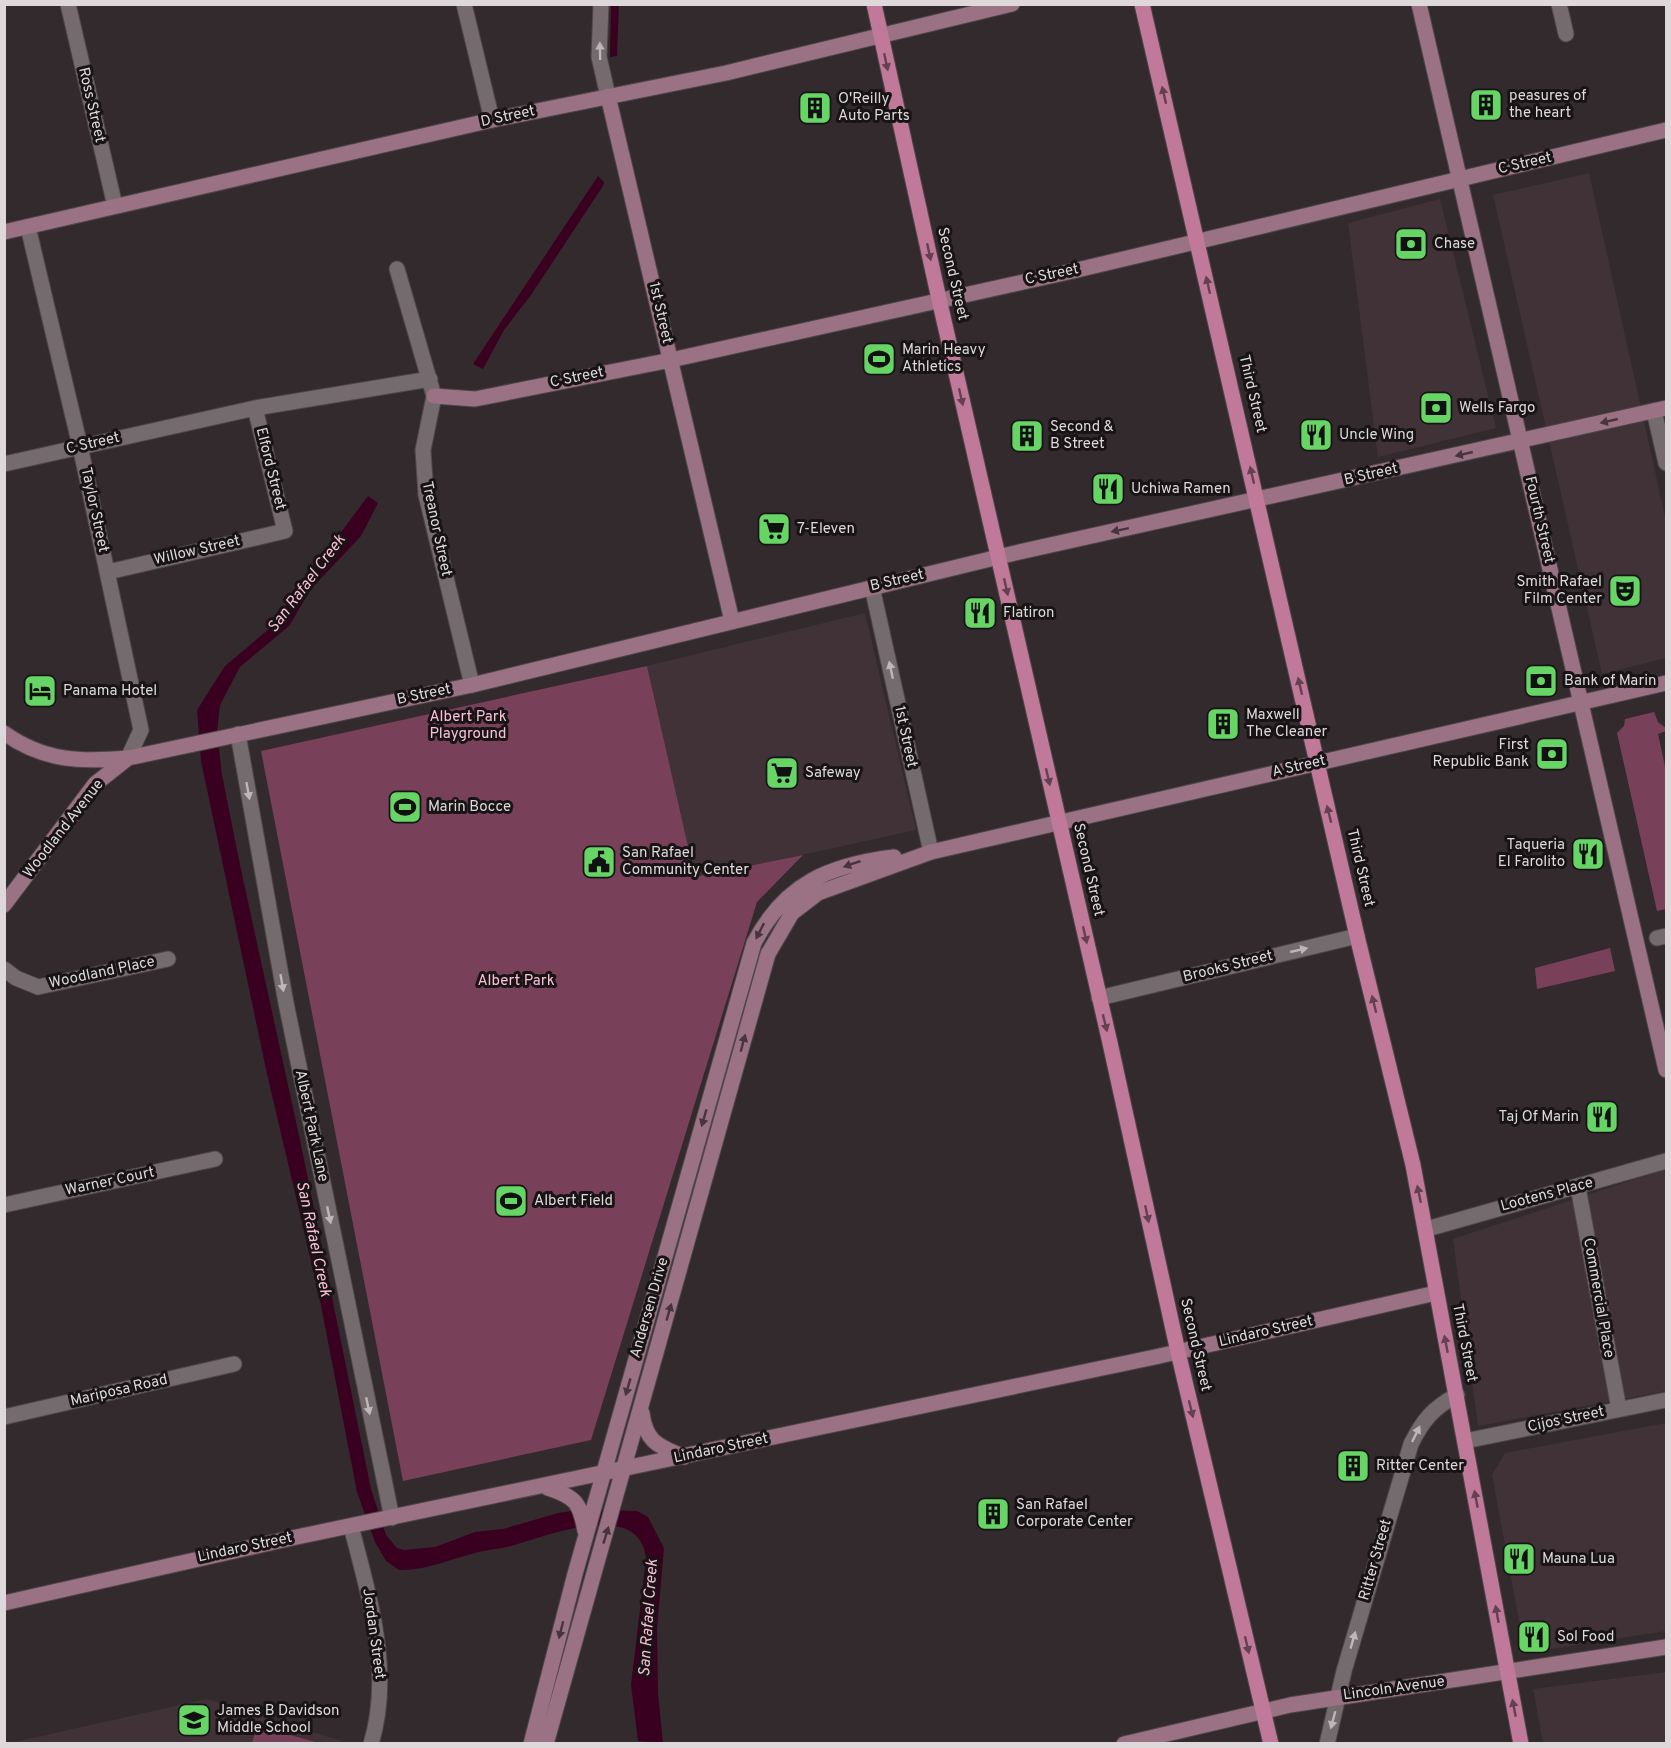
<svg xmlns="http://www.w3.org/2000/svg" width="1671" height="1748" viewBox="0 0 1671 1748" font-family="Overpass,sans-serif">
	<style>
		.built { fill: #413238 }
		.green { fill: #784159 }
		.water { fill: #3a0020 }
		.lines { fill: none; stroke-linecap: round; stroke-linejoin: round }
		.street-casing { stroke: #4e4649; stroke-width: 17 }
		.secondary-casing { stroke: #4e4649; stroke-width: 17 }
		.primary-casing { stroke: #4e4649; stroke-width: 17 }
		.street { stroke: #756a6e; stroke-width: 15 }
		.secondary { stroke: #9a7283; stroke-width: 15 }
		.primary { stroke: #c07998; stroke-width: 15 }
		.oneway { fill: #beb7ba }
		.oneway2 { fill: #644150 }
		.oneway3 { fill: #46353c }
		.labels { text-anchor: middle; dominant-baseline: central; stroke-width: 6; stroke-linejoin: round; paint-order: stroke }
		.poi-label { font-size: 15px; fill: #ded8da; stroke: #181416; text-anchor: start }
		.street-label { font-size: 15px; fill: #ded8da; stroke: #181416 }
		.park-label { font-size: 15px; fill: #fbc0d7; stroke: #181416 }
		.water-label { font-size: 16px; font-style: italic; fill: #fabed5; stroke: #181416 }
	</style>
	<rect width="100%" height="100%" fill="#332a2e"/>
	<!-- built -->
	<path class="built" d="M1589,173l77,348v137l-64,16 -109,-479z
		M1440,199l56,229 -118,29 -30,-234z
		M865,613l51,217 -221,48 -48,-212z
		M1666,1169v222l-188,35 -25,-187z
		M1666,1423v208l-141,22 -33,-178 13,-22z
		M1666,1672v71h-123l-10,-54z
		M207,1699l144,45h-346z"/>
	<!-- green -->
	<path class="green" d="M647,666l48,211 108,-22 -46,47 -166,538 -188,41 -142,-730z
		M1654,712l4,10 8,6v3l-8,3 8,37v138l-9,2 -40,-178 7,-7 1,-7z
		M1610,948l5,23 -78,18 -2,-21z
		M257,1726l62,17h-67z"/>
	<!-- water -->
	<path class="water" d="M611,5h8l-2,51 -7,1z
		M598,176l6,6 -1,4 -72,109 -27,35 -21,39 -10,-5z
		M368,496l10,7 -17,33 -50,53 -22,37 -49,41 -20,38 -3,27 5,43 18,90 60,275 71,349 15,46 11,13 7,2 31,-3 40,-15 28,-3 55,-16 27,-4 52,2 11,6 16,31 -7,81 1,64 5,50 -25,-2 -7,-56 15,-126c-6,-62 -101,-22 -135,-13 -10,3 -21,3 -32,6 -27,6 -52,19 -80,18l-13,-9 -11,-19 -18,-50 -38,-197 -52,-221 -66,-313 -4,-51 28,-44 44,-37z"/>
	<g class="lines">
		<!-- street casing -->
		<g class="street-casing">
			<path id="street" d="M68,4l47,202
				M464,4l28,116
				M601,4l-2,53 9,39
				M1559,4l7,30
				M28,227l52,219 61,284 -13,28
				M397,269l37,127 -11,54 3,45 46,190
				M1654,411l12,52
				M4,464l251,-56 175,-29
				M108,572l177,-41 -30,-123
				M872,587l59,265
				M238,734l48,269 106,515
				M1657,938l9,-2
				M4,969l12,9 22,9 130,-28
				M1099,998l258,-62
				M1578,1187l41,222
				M4,1205l211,-46
				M1427,1229l239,-68
				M4,1417l230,-53
				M1465,1441l201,-41
				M351,1526c18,71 42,145 20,218
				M1327,1744l17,-73 67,-227c12,-24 22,-36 46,-49"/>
		</g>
		<!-- secondary casing -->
		<g class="secondary-casing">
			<path id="secondary" d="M1419,4l247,1066
				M608,96l124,525
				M4,232l488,-112 234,-47 286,-69
				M434,396l41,3 196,-39 402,-89 593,-141
				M4,733c41,29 78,29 124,25l344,-73 543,-132 651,-145
				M4,905l91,-121 33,-26
				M642,1413c4,30 17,33 42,44
				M548,1488c28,9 32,15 37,43
				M4,1603l288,-65 863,-181 281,-64
				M531,1744l44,-170 179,-631c31,-60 76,-78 140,-86
				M546,1744l222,-790 24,-41 26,-20 113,-41 735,-169
				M1124,1744l166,-39 376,-58"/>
		</g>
		<!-- primary casing -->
		<g class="primary-casing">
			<path id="primary" d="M874,4l65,295 171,744 68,309 93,392
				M1142,4l215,932 56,229 108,579"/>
		</g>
		<!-- street -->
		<use href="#street" class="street"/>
		<!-- secondary -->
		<use href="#secondary" class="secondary"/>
		<!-- primary -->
		<use href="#primary" class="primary"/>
	</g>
	<!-- one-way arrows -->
	<defs><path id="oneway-solid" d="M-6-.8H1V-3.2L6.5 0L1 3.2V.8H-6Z" transform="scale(1.5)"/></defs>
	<g class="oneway">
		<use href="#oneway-solid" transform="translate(600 51) rotate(-91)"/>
		<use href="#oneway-solid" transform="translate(891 670) rotate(-102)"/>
		<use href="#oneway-solid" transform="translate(248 791) rotate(80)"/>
		<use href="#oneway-solid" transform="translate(1299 950) rotate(-13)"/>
		<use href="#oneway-solid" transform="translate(282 983) rotate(80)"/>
		<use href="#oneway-solid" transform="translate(329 1215) rotate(78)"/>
		<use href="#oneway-solid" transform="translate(368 1406) rotate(78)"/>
		<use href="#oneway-solid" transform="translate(1416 1434) rotate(-64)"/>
		<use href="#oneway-solid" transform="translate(1353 1640) rotate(-74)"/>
		<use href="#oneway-solid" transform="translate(1333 1720) rotate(105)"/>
	</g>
	<g class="oneway2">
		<use href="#oneway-solid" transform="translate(886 62) rotate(78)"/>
		<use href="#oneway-solid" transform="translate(1164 95) rotate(-103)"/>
		<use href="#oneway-solid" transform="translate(929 252) rotate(78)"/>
		<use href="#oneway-solid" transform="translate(1208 285) rotate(-103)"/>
		<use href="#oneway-solid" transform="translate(961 397) rotate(77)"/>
		<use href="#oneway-solid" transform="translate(1252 475) rotate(-103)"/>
		<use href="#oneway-solid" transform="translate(1006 587) rotate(77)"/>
		<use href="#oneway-solid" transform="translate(1300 686) rotate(-103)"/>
		<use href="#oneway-solid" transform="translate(1048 777) rotate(77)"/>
		<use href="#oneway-solid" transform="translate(1329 814) rotate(-104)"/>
		<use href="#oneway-solid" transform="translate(1085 935) rotate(77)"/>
		<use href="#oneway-solid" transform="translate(1374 1004) rotate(-104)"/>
		<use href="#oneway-solid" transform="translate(1105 1023) rotate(76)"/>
		<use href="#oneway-solid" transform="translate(1419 1194) rotate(-102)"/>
		<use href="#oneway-solid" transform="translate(1147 1214) rotate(78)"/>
		<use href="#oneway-solid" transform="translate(1446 1344) rotate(-101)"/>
		<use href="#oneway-solid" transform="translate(1191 1409) rotate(76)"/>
		<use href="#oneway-solid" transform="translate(1476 1499) rotate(-101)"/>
		<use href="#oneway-solid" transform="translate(1497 1614) rotate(-100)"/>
		<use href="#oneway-solid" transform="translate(1247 1645) rotate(77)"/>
		<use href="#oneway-solid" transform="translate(1514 1708) rotate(-101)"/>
	</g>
	<g class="oneway3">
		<use href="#oneway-solid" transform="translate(1609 421) rotate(167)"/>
		<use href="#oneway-solid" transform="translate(1464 454) rotate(167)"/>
		<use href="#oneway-solid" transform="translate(1120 530) rotate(168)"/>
		<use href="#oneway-solid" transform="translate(852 864) rotate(161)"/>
		<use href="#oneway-solid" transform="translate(760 931) rotate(117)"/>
		<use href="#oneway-solid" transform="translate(743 1043) rotate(-75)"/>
		<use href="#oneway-solid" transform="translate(704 1118) rotate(106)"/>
		<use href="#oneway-solid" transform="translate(669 1312) rotate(-74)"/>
		<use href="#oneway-solid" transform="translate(628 1387) rotate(106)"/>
		<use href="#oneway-solid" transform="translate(606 1535) rotate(-73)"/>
		<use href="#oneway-solid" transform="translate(561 1630) rotate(104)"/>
	</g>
	<!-- icons -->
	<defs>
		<g id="building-square" transform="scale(1.725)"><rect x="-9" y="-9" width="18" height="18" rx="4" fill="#67d466" stroke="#181416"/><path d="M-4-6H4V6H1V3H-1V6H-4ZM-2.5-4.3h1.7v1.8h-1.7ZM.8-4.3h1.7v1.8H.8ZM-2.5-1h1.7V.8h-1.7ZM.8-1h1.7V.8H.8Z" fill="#111"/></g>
		<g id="bank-square" transform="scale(1.725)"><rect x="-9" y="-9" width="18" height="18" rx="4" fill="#67d466" stroke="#181416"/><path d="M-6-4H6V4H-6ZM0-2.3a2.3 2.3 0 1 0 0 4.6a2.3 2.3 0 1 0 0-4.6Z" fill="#111"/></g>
		<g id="stadium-square" transform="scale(1.725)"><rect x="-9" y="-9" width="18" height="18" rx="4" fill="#67d466" stroke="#181416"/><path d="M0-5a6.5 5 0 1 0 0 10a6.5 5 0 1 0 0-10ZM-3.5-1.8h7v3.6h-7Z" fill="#111"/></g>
		<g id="restaurant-square" transform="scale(1.725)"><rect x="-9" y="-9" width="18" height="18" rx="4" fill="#67d466" stroke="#181416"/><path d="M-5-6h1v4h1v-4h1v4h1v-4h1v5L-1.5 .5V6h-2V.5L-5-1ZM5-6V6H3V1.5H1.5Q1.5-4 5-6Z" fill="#111"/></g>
		<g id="supermarket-square" transform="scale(1.725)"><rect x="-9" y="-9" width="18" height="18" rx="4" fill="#67d466" stroke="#181416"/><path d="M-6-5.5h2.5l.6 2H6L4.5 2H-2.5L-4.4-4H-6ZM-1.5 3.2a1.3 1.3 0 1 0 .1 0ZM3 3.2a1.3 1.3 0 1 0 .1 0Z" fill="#111"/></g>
		<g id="theatre-square" transform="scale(1.725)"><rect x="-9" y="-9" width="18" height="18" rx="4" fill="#67d466" stroke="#181416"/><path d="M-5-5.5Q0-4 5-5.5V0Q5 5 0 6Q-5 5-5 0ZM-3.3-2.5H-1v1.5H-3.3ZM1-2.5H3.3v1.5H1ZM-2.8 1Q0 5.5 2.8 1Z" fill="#111"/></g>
		<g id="hotel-square" transform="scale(1.725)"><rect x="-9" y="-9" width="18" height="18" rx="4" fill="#67d466" stroke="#181416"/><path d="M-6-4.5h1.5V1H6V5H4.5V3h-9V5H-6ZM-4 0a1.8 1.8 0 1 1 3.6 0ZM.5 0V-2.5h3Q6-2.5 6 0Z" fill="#111"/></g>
		<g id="civic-square" transform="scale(1.725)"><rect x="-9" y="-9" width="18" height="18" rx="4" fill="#67d466" stroke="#181416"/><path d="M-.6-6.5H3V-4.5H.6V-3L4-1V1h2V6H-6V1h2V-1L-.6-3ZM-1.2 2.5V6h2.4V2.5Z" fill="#111"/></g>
		<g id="school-square" transform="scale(1.725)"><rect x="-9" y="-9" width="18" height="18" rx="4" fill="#67d466" stroke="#181416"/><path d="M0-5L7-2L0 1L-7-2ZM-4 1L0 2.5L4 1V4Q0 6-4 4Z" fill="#111"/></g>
	</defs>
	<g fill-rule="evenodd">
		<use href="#building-square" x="1486" y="105"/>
		<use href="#building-square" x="815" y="108"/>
		<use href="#bank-square" x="1411" y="244"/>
		<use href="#stadium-square" x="879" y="359"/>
		<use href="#bank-square" x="1436" y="408"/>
		<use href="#restaurant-square" x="1316" y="435"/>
		<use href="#building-square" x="1027" y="436"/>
		<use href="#restaurant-square" x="1108" y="489"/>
		<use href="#supermarket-square" x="774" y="529"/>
		<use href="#theatre-square" x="1625" y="591"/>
		<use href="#restaurant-square" x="980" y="613"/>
		<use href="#bank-square" x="1541" y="681"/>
		<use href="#hotel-square" x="40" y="691"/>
		<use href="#building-square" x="1223" y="724"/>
		<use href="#bank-square" x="1552" y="754"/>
		<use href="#supermarket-square" x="782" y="773"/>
		<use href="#stadium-square" x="405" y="807"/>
		<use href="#restaurant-square" x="1588" y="854"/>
		<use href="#civic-square" x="599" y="862"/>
		<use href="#restaurant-square" x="1602" y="1117"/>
		<use href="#stadium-square" x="511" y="1201"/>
		<use href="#building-square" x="1353" y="1466"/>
		<use href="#building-square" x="993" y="1514"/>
		<use href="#restaurant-square" x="1519" y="1559"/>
		<use href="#restaurant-square" x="1534" y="1637"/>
		<use href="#school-square" x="194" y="1720"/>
	</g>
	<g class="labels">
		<!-- poi labels -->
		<g class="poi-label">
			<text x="1509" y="96">peasures of<tspan x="1509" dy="17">the heart</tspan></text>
			<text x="838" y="99">O'Reilly<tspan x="838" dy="17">Auto Parts</tspan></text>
			<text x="1434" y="244">Chase</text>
			<text x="902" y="350">Marin Heavy<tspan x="902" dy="17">Athletics</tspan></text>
			<text x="1459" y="408">Wells Fargo</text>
			<text x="1050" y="427">Second &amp;<tspan x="1050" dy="17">B Street</tspan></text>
			<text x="1339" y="435">Uncle Wing</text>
			<text x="1131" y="489">Uchiwa Ramen</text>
			<text x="797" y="529">7-Eleven</text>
			<text x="1602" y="582" text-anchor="end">Smith Rafael<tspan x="1602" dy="17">Film Center</tspan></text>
			<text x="1003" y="613">Flatiron</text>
			<text x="1564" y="681">Bank of Marin</text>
			<text x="63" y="691">Panama Hotel</text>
			<text x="1246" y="715">Maxwell<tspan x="1246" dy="17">The Cleaner</tspan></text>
			<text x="1529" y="745" text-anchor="end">First<tspan x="1529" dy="17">Republic Bank</tspan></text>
			<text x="805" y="773">Safeway</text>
			<text x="428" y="807">Marin Bocce</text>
			<text x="1565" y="845" text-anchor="end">Taqueria<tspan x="1565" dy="17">El Farolito</tspan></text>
			<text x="622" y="853">San Rafael<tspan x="622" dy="17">Community Center</tspan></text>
			<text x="1579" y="1117" text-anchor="end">Taj Of Marin</text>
			<text x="534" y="1201">Albert Field</text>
			<text x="1376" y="1466">Ritter Center</text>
			<text x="1016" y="1505">San Rafael<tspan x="1016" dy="17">Corporate Center</tspan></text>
			<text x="1542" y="1559">Mauna Lua</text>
			<text x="1557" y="1637">Sol Food</text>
			<text x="217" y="1711">James B Davidson<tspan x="217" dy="17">Middle School</tspan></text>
		</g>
		<!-- street labels -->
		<g class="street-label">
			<text transform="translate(91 105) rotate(77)">Ross Street</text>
			<text transform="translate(508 117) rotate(-12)">D Street</text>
			<text transform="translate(1525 164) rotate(-13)">C Street</text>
			<text transform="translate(952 274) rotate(77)">Second Street</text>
			<text transform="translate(1052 275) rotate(-12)">C Street</text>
			<text transform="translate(660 313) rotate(77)">1st Street</text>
			<text transform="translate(577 378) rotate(-12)">C Street</text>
			<text transform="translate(1252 394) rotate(77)">Third Street</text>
			<text transform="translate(93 444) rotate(-13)">C Street</text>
			<text transform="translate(270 469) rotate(76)">Elford Street</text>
			<text transform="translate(1371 475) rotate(-13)">B Street</text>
			<text transform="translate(94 510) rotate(78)">Taylor Street</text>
			<text transform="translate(1539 520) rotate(77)">Fourth Street</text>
			<text transform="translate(436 529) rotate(78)">Treanor Street</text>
			<text transform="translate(197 551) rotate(-13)">Willow Street</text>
			<text transform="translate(897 581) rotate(-13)">B Street</text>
			<text transform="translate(424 695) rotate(-12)">B Street</text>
			<text transform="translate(905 737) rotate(78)">1st Street</text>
			<text transform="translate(1299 767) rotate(-13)">A Street</text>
			<text transform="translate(64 829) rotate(-52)">Woodland Avenue</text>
			<text transform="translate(1360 868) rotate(77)">Third Street</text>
			<text transform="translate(1088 870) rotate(77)">Second Street</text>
			<text transform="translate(1228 967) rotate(-14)">Brooks Street</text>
			<text transform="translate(102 973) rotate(-12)">Woodland Place</text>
			<text transform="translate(311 1126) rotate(78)">Albert Park Lane</text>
			<text transform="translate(110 1182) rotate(-12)">Warner Court</text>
			<text transform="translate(1547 1195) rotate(-15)">Lootens Place</text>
			<text transform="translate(1598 1298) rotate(80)">Commercial Place</text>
			<text transform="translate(650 1308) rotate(-74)">Andersen Drive</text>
			<text transform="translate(1266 1332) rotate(-13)">Lindaro Street</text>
			<text transform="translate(1464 1343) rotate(79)">Third Street</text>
			<text transform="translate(1195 1345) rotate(77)">Second Street</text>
			<text transform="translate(119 1391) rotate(-13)">Mariposa Road</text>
			<text transform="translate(1566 1420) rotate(-12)">Cijos Street</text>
			<text transform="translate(721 1449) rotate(-12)">Lindaro Street</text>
			<text transform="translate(245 1548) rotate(-12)">Lindaro Street</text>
			<text transform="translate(1376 1560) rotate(-74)">Ritter Street</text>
			<text transform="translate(373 1634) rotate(82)">Jordan Street</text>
			<text transform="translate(1394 1689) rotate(-8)">Lincoln Avenue</text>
		</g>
		<!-- park labels -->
		<g class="park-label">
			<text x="468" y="717">Albert Park<tspan x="468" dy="17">Playground</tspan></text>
			<text x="516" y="981">Albert Park</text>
		</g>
		<!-- water labels -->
		<g class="water-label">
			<text transform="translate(307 584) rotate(-53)">San Rafael Creek</text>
			<text transform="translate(313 1239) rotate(78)">San Rafael Creek</text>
			<text transform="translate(649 1618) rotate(-86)">San Rafael Creek</text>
		</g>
	</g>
	<!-- border -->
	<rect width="1671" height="1748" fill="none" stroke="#ded8da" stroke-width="12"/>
</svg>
